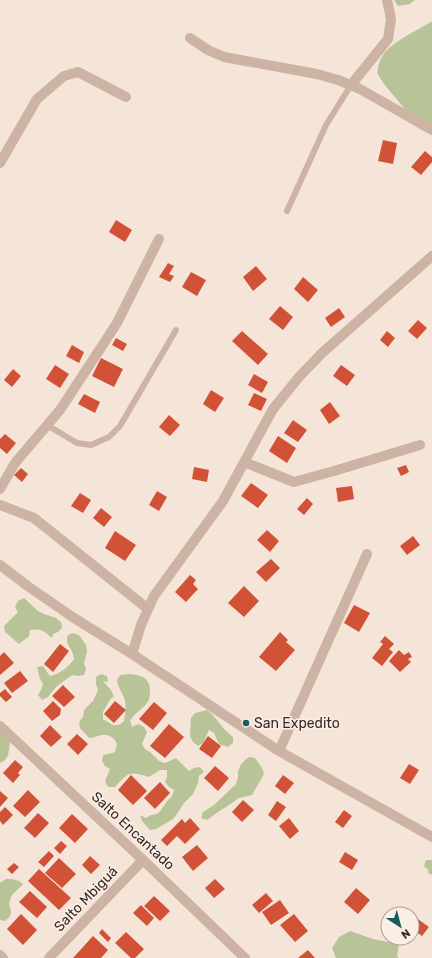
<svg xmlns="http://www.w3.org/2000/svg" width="432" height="958" viewBox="0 0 432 958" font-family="Rubik,sans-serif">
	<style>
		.green { fill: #b8c497 }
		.building { fill: #d25238 }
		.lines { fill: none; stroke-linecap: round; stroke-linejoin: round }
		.service { stroke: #cdb3a3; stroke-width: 6 }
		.minor { stroke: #cdb3a3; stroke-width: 10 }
		.poi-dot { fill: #175d5c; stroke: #fbefe5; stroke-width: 1.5 }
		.labels { text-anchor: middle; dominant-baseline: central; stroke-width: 3; stroke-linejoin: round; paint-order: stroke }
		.poi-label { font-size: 14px; fill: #372a26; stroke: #fbefe5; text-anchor: start }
		.street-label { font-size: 14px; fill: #372a26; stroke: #fbefe5 }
	</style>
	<rect width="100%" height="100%" fill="#f4e5d8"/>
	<!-- green -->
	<path class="green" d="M394,0h21l-5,4 -12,2z
		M432,21v110l-14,-3 -15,-21 -19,-23 -7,-11c1,-3 1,-8 3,-12 6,-18 38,-30 52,-40z
		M24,598l14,13 6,3 12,4 5,4 1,6 -4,4 -5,2 -1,4c-7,-7 -12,-10 -22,-8l-1,6 -10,8 -14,-12 -1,-6 14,-14 -3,-5 3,-6z
		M73,633l6,2 7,10 1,6 -3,12 2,6 -2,6 -6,1 -6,-1 -16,12 -8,10 -6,3 -4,-5 3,-5 2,-6 -3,-5 -3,-12 6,-1 7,10c9,-2 19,-9 24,-17 -1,-12 -10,-13 -6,-24z
		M101,674l6,2 1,6 -5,-1 8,9 3,7 -3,1 -8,14v7l10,6h6l5,-4c1,-7 3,-16 0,-23 -2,-6 -6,-11 -7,-18l3,-5c13,-2 31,-1 30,17 0,3 -1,9 -3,11 -6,8 -12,9 -17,18l2,6 6,-3 6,3 3,5 -5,12 3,5 5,3 9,9 6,2 11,-5 13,13 5,-3 6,-1 4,5 -5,4 -1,7 -5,11 -9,9 -7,11 -4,5 -17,10 -6,1 -8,-9 -2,-6 6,3 5,-3 6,-1 4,-4 7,-10 4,-4 2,-6 -5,-3 -4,-5 2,-6v-6h-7l-11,7c-20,-6 -20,-5 -34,10h-7l-3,-6 5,-12 -5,-3 -3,-5 1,-6 6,-1 6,-2c0,-1 2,-6 2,-7 -1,-7 -9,-11 -15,-10 -6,1 -8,3 -13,3l-9,-10 -1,-6 4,-5 1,-7 9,-9 5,-11 -2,-6v-7z
		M207,710l5,4 12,15 9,8v6l-5,4 -9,-3 -5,-11 -5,-3 -6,13 -5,3 -5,-4 -3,-6 1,-18 4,-5z
		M0,728l9,9 1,6 -2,13 -4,5 -4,2z
		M249,757l6,1 7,10 2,6 -12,21 -13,3 -10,7 -11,7 -11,8 -6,-2 2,-6 11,-7 22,-21 2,-7v-5l2,-6 4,-5z
		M426,860h6v15l-5,-3 2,-1 -5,-5z
		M6,879c7,0 11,0 17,5 -4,5 -12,10 -13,16 -3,10 7,12 -5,21l-5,-1v-37z
		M350,931l23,8 26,5 -2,12 2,2h-63l-4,-10 7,-11z"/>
	<!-- building -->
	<path class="building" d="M383,140l14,3 -4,21 -15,-3z
		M425,151l7,6v5l-11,13 -10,-8z
		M116,220l16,10 -7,12 -16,-10z
		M168,263l6,3 -5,8 5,2 -4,6 -11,-5z
		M256,266l11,13 -14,12 -10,-14z
		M191,272l15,8 -9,16 -15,-9z
		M303,277l15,13 -10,12 -14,-13z
		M280,306l13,11 -10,13 -14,-11z
		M339,308l6,9 -14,10 -6,-9z
		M418,320l9,8 -10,11 -9,-8z
		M242,331l26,23 -10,11 -26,-24z
		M387,331l8,7 -7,9 -8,-7z
		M116,338l11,6 -4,7 -11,-6z
		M72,345l12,7 -5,11 -13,-7z
		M101,358l22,11 -9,18 -22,-11z
		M55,365l14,9 -9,14 -14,-9z
		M341,365l14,10 -8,11 -14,-10z
		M13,369l8,7 -9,11 -8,-7z
		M254,374l14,8 -6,11 -14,-8z
		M211,390l13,8 -9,14 -12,-8z
		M254,393l13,6 -6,12 -13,-6z
		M84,394l16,8 -5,11 -17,-9z
		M330,402l10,14 -11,8 -9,-14z
		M169,415l11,10 -10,11 -11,-9z
		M293,420l14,10 -9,12 -14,-9z
		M5,434l11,9 -9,11 -7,-6v-9z
		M278,436l18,12 -9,15 -18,-12z
		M406,465l3,7 -8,4 -4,-8z
		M194,467l15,3 -2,12 -15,-3z
		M21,468l7,6 -6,8 -8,-7z
		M251,483l17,12 -10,13 -17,-12z
		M352,486l2,13 -16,3 -2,-14z
		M157,491l10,6 -8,14 -10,-6z
		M80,493l11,7 -8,13 -12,-7z
		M307,498l6,6 -9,11 -7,-6z
		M101,508l11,9 -8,10 -11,-9z
		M267,530l12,11 -9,11 -13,-12z
		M115,531l21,14 -11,16 -20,-13z
		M413,536l7,9 -13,10 -7,-9z
		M271,559l9,9 -14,14 -10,-10z
		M190,575l6,5 -3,4 5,5 -12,13 -11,-10z
		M244,586l15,15 -15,16 -16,-14z
		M354,605l16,8 -11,19 -15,-9z
		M280,632l8,8 -2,2 9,8 -19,21 -17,-14z
		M385,636l9,8 -5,5 4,3 -11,14 -10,-8 11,-14 -3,-2z
		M60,644l9,7 -16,21 -9,-8z
		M399,650l5,5 5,-3 3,5 -4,2 3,3 -11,10 -11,-11z
		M4,652l10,11 -14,12v-19z
		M20,671l8,10 -16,12 -8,-10z
		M63,685l12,12 -11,10 -12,-11z
		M5,689l7,8 -6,5 -6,-6v-3z
		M53,701l8,8 -1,6 -8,6 -9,-10z
		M115,701l11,9 -12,13 -10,-9z
		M154,702l13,11 -14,17 -14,-11z
		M169,724l15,13 -19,21 -15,-12z
		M50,725l12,12 -11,10 -11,-11z
		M77,734l11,10 -10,11 -11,-11z
		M208,736l13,10 -9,12 -13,-9z
		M15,760l8,7 -5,6 2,2 -7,8 -10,-10z
		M409,764l10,6 -9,14 -10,-6z
		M215,766l14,12 -11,13 -14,-13z
		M131,775l16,16 -14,14 -15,-15z
		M283,775l11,8 -9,11 -10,-8z
		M160,782l10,11 -15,16 -11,-11z
		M28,790l12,12 -15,15 -12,-11z
		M0,791l8,7 -8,9z
		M243,800l11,10 -12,12 -10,-10z
		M277,801l9,6 -10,14 -8,-6z
		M5,807l8,8 -10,10 -3,-4v-9z
		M344,810l8,6 -9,12 -8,-6z
		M38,813l11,10 -14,15 -11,-10z
		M72,814l16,15 -13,14 -16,-15z
		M190,818l10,11 -15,15 -8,-8 -10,10 -6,-6 21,-21 3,4z
		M289,818l10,13 -9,8 -11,-13z
		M61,841l6,5 -7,8 -6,-6z
		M197,845l11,13 -15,13 -11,-14z
		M49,851l5,5 -10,11 -6,-5z
		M345,852l13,8 -6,10 -13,-8z
		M90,856l10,9 -9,9 -9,-9z
		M59,858l17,16 -14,14 -17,-15z
		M14,863l5,4 -7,7 -5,-5z
		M39,869l32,29 -12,12 -31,-29z
		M215,879l10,10 -11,9 -9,-10z
		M356,888l14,12 -12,14 -14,-12z
		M30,891l17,16 -10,11 -18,-16z
		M266,893l7,8 -14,12 -7,-8z
		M154,896l16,15 -10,10 -16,-15z
		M280,900l9,13 -18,12 -9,-13z
		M141,905l13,13 -7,8 -14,-13z
		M21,914l16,16 -14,15 -16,-16z
		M294,914l14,17 -13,11 -15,-17z
		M415,917l14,10 -7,9 -10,-7v-8z
		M102,929l9,9 -3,4 -9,-9z
		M126,932l18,17 -9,9h-4l-16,-15z
		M93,936l15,14 -7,8h-28z
		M308,950l7,8h-17z"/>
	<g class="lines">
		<!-- service -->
		<path class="service" d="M287,211l39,-86 25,-40
			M47,425l30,18 14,2 18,-8 11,-11 56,-96"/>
		<!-- minor -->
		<path class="minor" d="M190,38l18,12 16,7 93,17 21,6 22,9 72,41
			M351,85l37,-46 3,-20 -4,-19
			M0,163l37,-64 27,-23 14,-4 48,25
			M244,462l50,20 40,-11 86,-26
			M0,489l15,-26 45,-53 57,-87 42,-84
			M0,505l34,13 114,91
			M0,565l29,22 45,31 58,36 147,97 153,86
			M132,654l9,-29 13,-29 69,-95 50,-92 26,-32 23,-24 110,-97
			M0,726l143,134 102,98
			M279,751l88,-197
			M0,955l3,3
			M49,958l94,-98"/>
	</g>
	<!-- markers -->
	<circle class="poi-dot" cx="246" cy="723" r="4"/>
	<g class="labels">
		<!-- poi labels -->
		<g class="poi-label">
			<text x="254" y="723">San Expedito</text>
		</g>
		<!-- street labels -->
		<g class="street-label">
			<text transform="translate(133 831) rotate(43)">Salto Encantado</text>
			<text transform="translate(86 899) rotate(-46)">Salto Mbiguá</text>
		</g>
	</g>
	<!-- north arrow -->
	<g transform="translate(400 926) rotate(144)"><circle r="19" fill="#fbefe5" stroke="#ada099"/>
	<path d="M0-3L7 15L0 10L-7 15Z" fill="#175d5c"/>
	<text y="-6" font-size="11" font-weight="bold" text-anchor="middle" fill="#372a26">N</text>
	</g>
</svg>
